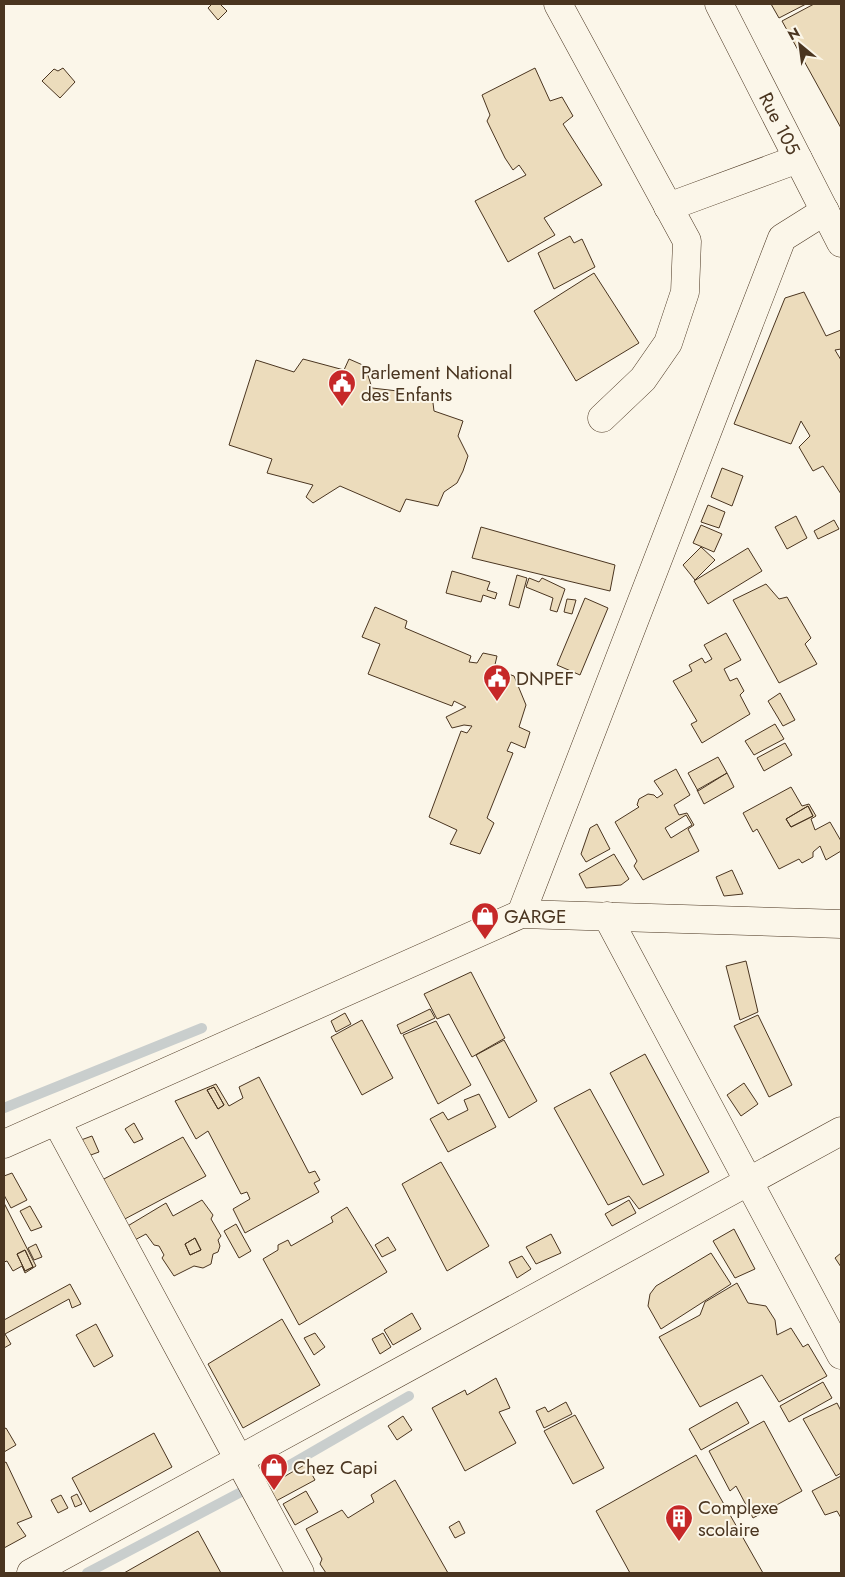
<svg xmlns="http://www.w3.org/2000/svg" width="845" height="1577" viewBox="0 0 845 1577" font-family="Jost,sans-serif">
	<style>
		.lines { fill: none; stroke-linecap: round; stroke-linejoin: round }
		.stream { stroke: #c9cecd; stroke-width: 10 }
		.building { fill: #ecdcbc; stroke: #4a3520; fill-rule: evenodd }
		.minor-casing { stroke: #4a3520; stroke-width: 29 }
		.minor { stroke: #fbf6e9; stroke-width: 28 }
		.labels { text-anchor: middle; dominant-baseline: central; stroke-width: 4; stroke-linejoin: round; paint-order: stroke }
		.street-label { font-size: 19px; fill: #4a3520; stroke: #fbf6e9 }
		.poi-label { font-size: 19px; fill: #4a3520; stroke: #fbf6e9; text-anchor: start }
	</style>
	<rect width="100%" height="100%" fill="#fbf6e9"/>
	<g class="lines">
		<!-- stream -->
		<path class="stream" d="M4,1108l198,-80
			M87,1573l175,-92 147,-85"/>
	</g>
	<!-- building -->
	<path class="building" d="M212,4h8l7,7 -9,9 -10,-12z
		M771,4h35l-27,14z
		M814,4h27v124l-59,-107z
		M63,68l12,14 -15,16 -18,-17 12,-12 4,2z
		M535,68l15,33 12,-4 11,19 -10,8 39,61 -58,33 11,17 -47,27 -33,-61 51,-26 -7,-10 -6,5 -8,-12 -18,-37 3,-6 -8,-20z
		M570,236l4,7 8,-4 13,28 -41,22 -16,-36z
		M594,273l45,70 -63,38 -42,-70z
		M804,292l22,44 15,-6v19l-6,1 6,10v134l-18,-28 -10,5 -14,-24 11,-11 -9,-15 -10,23 -57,-20 51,-126z
		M303,359l41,11 5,-11 16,7 7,22 60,7 2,16 29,10 -5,15 10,20 -5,15 -6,12 -13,9 -6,14 -32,-7 -6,13 -60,-26 -27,17 -7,-6 7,-12 -46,-12 5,-14 -43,-14 27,-85 38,12z
		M722,468l21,8 -11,30 -21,-9z
		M708,505l17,7 -6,16 -18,-6z
		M796,516l11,22 -20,11 -12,-22z
		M834,520l5,9 -21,10 -4,-8z
		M701,525l21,9 -8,18 -21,-9z
		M481,527l134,38 -5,26 -138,-33z
		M701,547l14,13 -20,20 -12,-15z
		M748,548l14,23 -54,33 -14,-23z
		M452,571l38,11 -3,8 10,3 -2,6 -12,-4 -2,7 -35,-9z
		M517,575l10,3 -8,30 -10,-3z
		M529,578l10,4 3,-4 23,11 -8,23 -7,-2 3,-12 -27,-11z
		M766,584l13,15 8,-2 24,41 -6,6 12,20 -38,19 -46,-83z
		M585,598l23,10 -28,67 -23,-10z
		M567,599l9,1 -4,14 -8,-2z
		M375,607l32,14 -2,7 66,28 -2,6 8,1 6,-10 14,3 -3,13 20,7 12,29 -7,22 11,5 -5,16 -14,-6 -4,9 6,2 -26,65 7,5 -14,31 -30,-10 7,-14 -28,-13 32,-86 6,2 5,-7 -8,-1 -12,3 -6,-11 20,-10 -12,-6 -2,5 -84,-32 12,-30 -18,-7z
		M726,633l15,27 -17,9 6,12 7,-3 7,13 -4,4 10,19 -48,29 -11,-19 6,-3 -24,-40 19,-10 -3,-6 13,-7 3,5 7,-4 -8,-14z
		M780,693l15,27 -12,6 -15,-25z
		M775,724l9,15 -30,16 -9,-14z
		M785,743l7,12 -28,16 -7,-13z
		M718,757l9,16 -29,18 -10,-18z
		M676,769l14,26 -16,10 5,10 8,-2 7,12 -6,4 11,22 -56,29 -9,-14 3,-5 -22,-39 24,-15 -2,-2 2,-6 9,-5 6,1 3,3 6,-4 -9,-13zM686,815l6,10 -21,13 -6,-10z
		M727,773l7,14 -30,17 -7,-14z
		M791,787l11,19 7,-2 7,12 -5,3 4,11 15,-8 11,19v10l-15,9 -6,-14 -7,6v5l-11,6 -3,-4 -20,10 -22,-40 -4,3 -10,-19zM808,806l5,10 -22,11 -5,-8z
		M808,806l5,10 -22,11 -5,-8z
		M597,824l13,25 -24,13 -5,-8 9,-26z
		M614,854l15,25 -8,6 -35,3 -7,-14z
		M732,870l11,24 -19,2 -8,-19z
		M746,961l12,51 -18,8 -14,-54z
		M471,972l34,66 -33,19 -23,-43 -12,5 -13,-25z
		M430,1009l5,9 -34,16 -4,-9z
		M345,1013l6,11 -15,8 -5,-11z
		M758,1015l34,70 -23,12 -35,-71z
		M362,1020l31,58 -31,17 -31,-58z
		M436,1021l35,64 -33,19 -35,-69z
		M504,1040l33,61 -28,17 -33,-63z
		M645,1054l64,118 -70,37 -10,-13 -21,9 -54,-97 36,-19 53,96 21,-10 -54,-102z
		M259,1077l50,96 6,-2 5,9 -6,3 5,9 -74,41 -12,-24 17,-10 -3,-7 -6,2 -33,-63 -12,8 -21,-38 41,-17 13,22 14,-8 -4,-11zM214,1087l10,18 -6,4 -11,-19z
		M744,1083l14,21 -17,12 -14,-21z
		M214,1087l10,18 -6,4 -11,-19z
		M479,1094l17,33 -48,25 -18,-33 13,-7 5,8 20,-10 -4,-10z
		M134,1123l9,16 -9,4 -9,-14z
		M92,1136l7,16 -11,4 -7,-16z
		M183,1137l23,39 -85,45 -19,-41z
		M441,1162l48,84 -42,25 -45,-87z
		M12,1173l15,27 -16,8 -7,-13v-19z
		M202,1200l11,15 -2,4 10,17 -3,4 2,6 -2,6 -5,2 -2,10 -8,4 -9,-2 -20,10 -12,-18 2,-3 -5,-9 -5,-1 -8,-11 -13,7 -7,-14 40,-24 7,13zM195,1238l6,12 -11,5 -5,-11z
		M629,1200l7,13 -24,13 -7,-12z
		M4,1203l32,63 -11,7 -3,-7 -9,5 -6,-10 -3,1zM25,1250l8,17 -8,4 -8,-17z
		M30,1206l12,21 -11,4 -11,-20z
		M347,1207l40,65 -88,53 -36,-66 15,-9v-5l10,-5 3,6 42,-24 -2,-5z
		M236,1224l15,27 -12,7 -15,-27z
		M734,1229l21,40 -20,9 -22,-37z
		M551,1234l10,19 -25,11 -10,-17z
		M388,1237l8,13 -14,7 -7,-12z
		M195,1238l6,12 -11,5 -5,-11z
		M36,1244l6,13 -8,3 -6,-12z
		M25,1250l8,17 -8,4 -8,-17z
		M711,1253l20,31 -70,45 -13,-23 2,-12 6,-8z
		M841,1253v14l-6,-9z
		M522,1256l9,13 -14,9 -8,-16z
		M737,1283l11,20 18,3 9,14 2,15 14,-7 12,19 5,-3 19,32 -48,26 -17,-27 -62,32 -41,-70 41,-22 5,-13z
		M70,1284l11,20 -9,4 -3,-9 -64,35 6,10 -7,4v-28z
		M412,1313l9,16 -28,16 -9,-15z
		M282,1319l38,66 -77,43 -35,-64z
		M96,1324l17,32 -19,11 -18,-32z
		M315,1333l10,14 -11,8 -10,-17z
		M383,1333l8,14 -11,7 -8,-15z
		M496,1378l14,30 -11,4 17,31 -51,28 -33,-63 33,-18 2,5z
		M823,1382l9,16 -43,24 -9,-16z
		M566,1402l6,12 -28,14 -8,-17 9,-4 3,5z
		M737,1402l12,21 -48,27 -12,-21z
		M837,1403l4,8v62l-5,3 -33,-57z
		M575,1415l29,53 -31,16 -29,-53z
		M403,1416l9,14 -15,10 -9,-14z
		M764,1421l38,70 -49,27 -17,-32 -6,5 -21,-40z
		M6,1428l10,17 -12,7v-23z
		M154,1433l18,34 -82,45 -18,-34z
		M696,1455l67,118h-133l-34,-62z
		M6,1462l26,55 -15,6 9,13 -22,12v-85z
		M306,1464l9,16 -39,21 -8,-15z
		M841,1476v42l-4,-7 -12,4 -13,-24z
		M395,1480l53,93h-122l-6,-9 2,-5 -16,-30 36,-19 6,8 26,-16 -3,-7z
		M306,1491l12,21 -23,13 -12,-21z
		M77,1494l5,10 -7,3 -4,-10z
		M61,1495l7,13 -10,5 -7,-13z
		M459,1521l6,12 -10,5 -6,-11z
		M198,1531l23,42h-97z"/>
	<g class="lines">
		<!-- minor casing -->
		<g class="minor-casing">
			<g id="minor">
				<path d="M558,4l129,237 -2,51 -17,51 -25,36 -41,39"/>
				<path id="s1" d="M719,4l122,239"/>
				<path d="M668,207l130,-48"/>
				<path d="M521,914l261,-676 43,-27"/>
				<path d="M607,916l234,439"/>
				<path d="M57,1122l243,451"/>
				<path d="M4,1144l517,-230 320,10"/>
				<path d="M31,1573l810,-442"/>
			</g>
		</g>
		<!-- minor -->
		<use href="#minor" class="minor"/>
	</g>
	<!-- icons -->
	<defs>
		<g id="civic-pin" transform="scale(1.4375)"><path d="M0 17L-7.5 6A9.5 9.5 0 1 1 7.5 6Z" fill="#c62828" stroke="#fbf6e9"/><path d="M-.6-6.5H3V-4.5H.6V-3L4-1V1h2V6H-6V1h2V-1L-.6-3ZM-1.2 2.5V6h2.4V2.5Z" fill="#fff"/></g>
		<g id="shop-pin" transform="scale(1.4375)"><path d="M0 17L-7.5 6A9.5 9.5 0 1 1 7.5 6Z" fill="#c62828" stroke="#fbf6e9"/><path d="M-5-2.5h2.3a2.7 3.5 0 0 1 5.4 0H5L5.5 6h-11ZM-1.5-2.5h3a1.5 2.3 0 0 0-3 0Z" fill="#fff"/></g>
		<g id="building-pin" transform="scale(1.4375)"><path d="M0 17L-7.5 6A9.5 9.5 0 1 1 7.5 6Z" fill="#c62828" stroke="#fbf6e9"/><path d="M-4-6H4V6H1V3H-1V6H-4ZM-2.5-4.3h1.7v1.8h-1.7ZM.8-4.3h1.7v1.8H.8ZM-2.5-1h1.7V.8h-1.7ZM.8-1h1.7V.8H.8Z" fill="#fff"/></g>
	</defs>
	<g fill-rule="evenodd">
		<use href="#civic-pin" x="342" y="383"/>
		<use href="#civic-pin" x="497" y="678"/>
		<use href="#shop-pin" x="485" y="916"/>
		<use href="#shop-pin" x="274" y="1467"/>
		<use href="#building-pin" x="679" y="1518"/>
	</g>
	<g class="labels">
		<!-- street labels -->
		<g class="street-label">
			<text stroke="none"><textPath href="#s1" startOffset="134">Rue 105</textPath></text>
		</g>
		<!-- poi labels -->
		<g class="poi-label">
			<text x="361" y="372">Parlement National<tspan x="361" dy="22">des Enfants</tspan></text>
			<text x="516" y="678">DNPEF</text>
			<text x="504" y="916">GARGE</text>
			<text x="293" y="1467">Chez Capi</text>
			<text x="698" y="1507">Complexe<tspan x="698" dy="22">scolaire</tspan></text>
		</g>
	</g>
	<!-- border -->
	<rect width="845" height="1577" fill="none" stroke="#4a3520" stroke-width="10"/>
	<!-- north arrow -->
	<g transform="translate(800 45) rotate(331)" stroke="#fbf6e9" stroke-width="4" paint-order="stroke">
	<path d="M0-4L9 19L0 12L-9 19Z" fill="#4a3520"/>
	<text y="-8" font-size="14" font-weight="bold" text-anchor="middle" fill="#4a3520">N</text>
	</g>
</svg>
